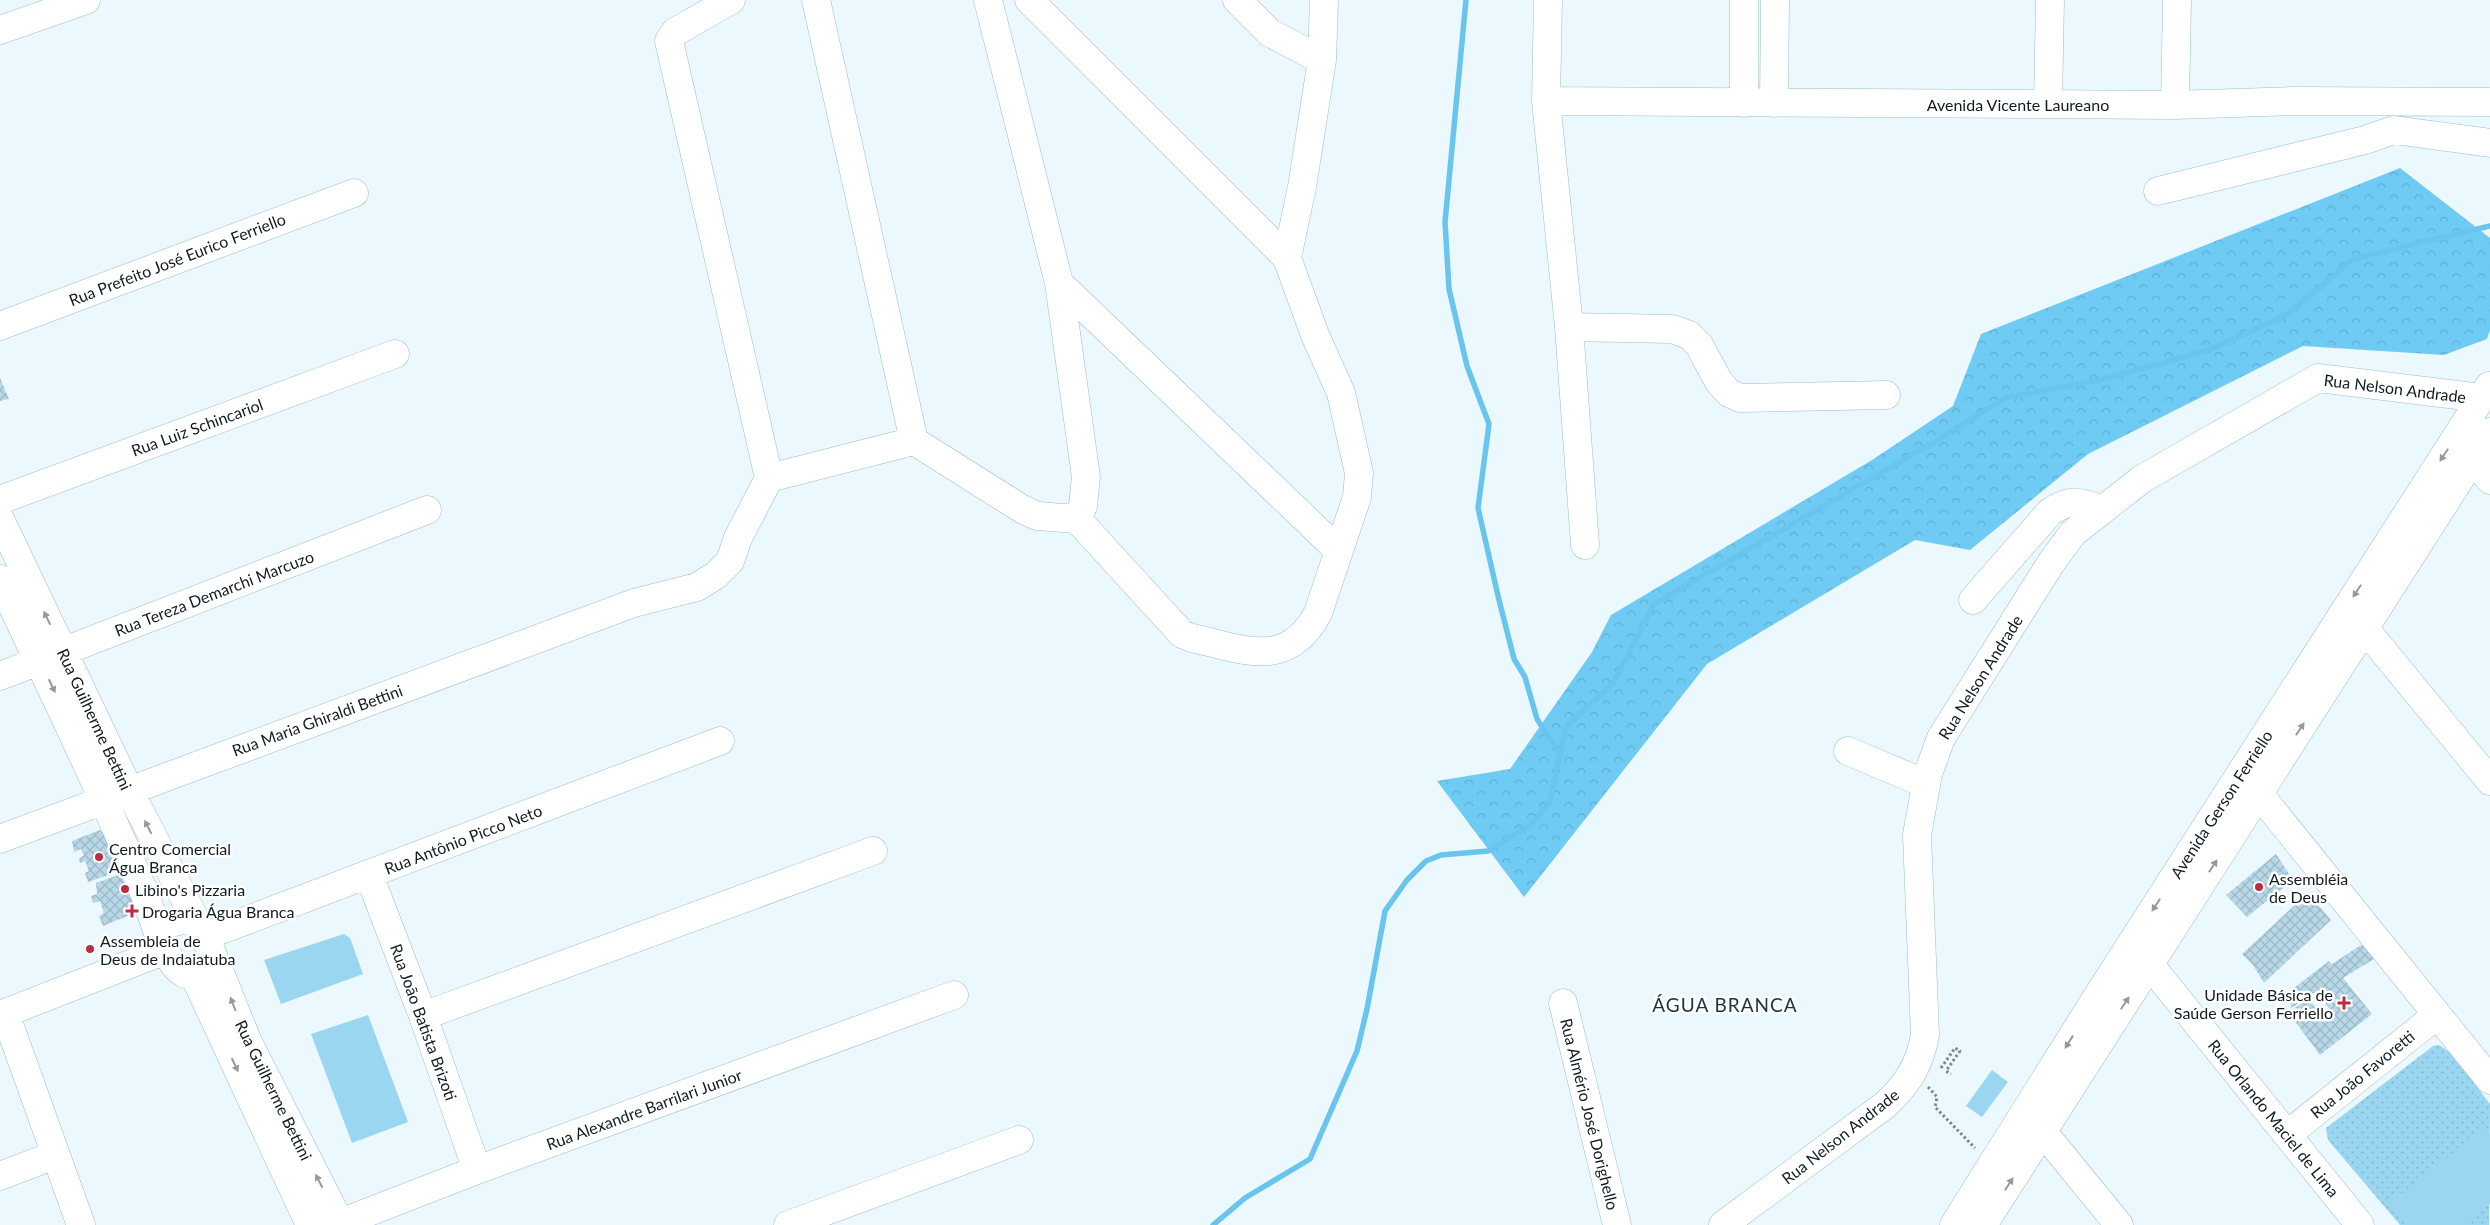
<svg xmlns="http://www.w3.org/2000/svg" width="2490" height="1225" viewBox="0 0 2490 1225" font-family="Lato,sans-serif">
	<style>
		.grass { fill: url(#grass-dots) }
		.forest { fill: url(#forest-crowns) }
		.garden { fill: #9bd6f1 }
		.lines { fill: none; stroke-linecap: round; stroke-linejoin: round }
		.stream { stroke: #69c5ed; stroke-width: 5.5 }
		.building { fill: url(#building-cross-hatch) }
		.minor-casing { stroke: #9dbccb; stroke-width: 29 }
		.path { stroke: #7b878d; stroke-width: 3; stroke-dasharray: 2.5 2.5; stroke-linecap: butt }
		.minor { stroke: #fff; stroke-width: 28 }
		.oneway { fill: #94999c }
		.poi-dot { fill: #bc2b40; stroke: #fff; stroke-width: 2 }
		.labels { text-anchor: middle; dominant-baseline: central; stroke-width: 5; stroke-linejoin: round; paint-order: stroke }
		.street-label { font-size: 16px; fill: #111c22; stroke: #fff }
		.poi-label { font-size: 16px; fill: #111c22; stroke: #fff; text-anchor: start }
		.quarter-label { font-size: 19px; letter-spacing: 1px; fill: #193541; stroke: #fff }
	</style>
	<defs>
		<pattern id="grass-dots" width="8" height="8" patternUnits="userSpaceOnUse" patternTransform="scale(1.25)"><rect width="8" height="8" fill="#9bd6f1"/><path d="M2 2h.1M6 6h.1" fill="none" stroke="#84b7ce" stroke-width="1.8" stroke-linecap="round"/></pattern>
		<pattern id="forest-crowns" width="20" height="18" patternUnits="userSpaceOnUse" patternTransform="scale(1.25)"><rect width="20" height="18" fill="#70cbf4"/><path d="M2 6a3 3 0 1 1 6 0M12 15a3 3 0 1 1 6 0" fill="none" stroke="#60aed1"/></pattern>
		<pattern id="building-cross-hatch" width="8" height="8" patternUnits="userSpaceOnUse" patternTransform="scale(1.25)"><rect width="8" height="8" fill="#b8d7e7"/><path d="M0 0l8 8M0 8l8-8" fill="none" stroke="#9db8c6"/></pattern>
	</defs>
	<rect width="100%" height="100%" fill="#ebf8fe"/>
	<!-- grass -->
	<path class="grass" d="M2439,1045l12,8 39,51 -1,121h-89l-72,-85 -2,-12 107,-82z"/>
	<!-- forest -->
	<path class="forest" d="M2400,168l90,70v92l-3,9 -43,16 -141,-9 -215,108 -118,96 -55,-10 -208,124 -183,233 -87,-116 73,-12 82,-117 19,-37 261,-155 81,-54 28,-72z"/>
	<!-- garden -->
	<path class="garden" d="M344,934l6,4 13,36 -82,30 -17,-44z
		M368,1015l40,107 -56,21 -41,-109z
		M1992,1070l16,12 -26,35 -16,-11z
		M2485,1128l5,7v69l-26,21h-55l-18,-23z"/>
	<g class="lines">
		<!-- stream -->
		<path class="stream" d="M1466,0l-21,222 4,67 18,77 22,58 -11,84 20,88 16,63 11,18 12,42 23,36
			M1213,1225l32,-27 65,-39 47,-108 10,-42 18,-98 22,-31 19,-19 15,-6 47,-4 45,-28 17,-22 16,-74 48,-45 40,-78 277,-160 74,-46 95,-18 109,-30 79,-36 65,-55 137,-33"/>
	</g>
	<!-- building -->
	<path class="building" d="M0,378l9,21 -9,2z
		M100,830l7,8 15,32 -34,12 -3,-9 4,-2 -4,-10 -5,2 -1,-4 5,-4 -3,-6 -7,3 -2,-11z
		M2276,854l17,26 -46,37 -21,-22z
		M121,874l16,38 -34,14 -4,-10 5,-3 -4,-12 -7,2 -2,-7 6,-2 -1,-11z
		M2308,893l23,27 -67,63 -11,-18 -11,-11z
		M2364,943l10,16 -31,19 29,36 -52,41 -32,-43 21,-13 12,17 9,-6 -13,-19 -26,17 -1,-17 39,-30 3,3z"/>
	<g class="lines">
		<!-- minor casing -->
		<g class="minor-casing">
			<path id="minor" d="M816,0l98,441
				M988,0l71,283 27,194 -3,29 -6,13
				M1029,0l258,258
				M1237,0l33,33 52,27
				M1548,0l-2,101 23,226 103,2 17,6 10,10 20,37 10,11 11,5 146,-3
				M1744,0v103
				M0,30l86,-30
				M1546,101l629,4 120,-4 195,1
				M1774,103l1,-103
				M2048,104l2,-104
				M2175,105l2,-105
				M2158,191l207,-51 29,-10 96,13
				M1059,283l279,267
				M0,326l354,-133
				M1569,327l16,218
				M2468,443l5,16 17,21
				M769,478l145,-37 108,68 15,7 40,3 105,115 10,4c51,11 95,33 126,-25l39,-116 2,-24 -18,-80 -26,-58 -28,-77 15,-71 20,-127 2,-60
				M0,500l395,-146
				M0,519l129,271 65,127
				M0,579c48,104 99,206 143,311 10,23 19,72 42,84l20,-7 7,-14 -7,-17 -11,-19 -27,7 -8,11
				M1973,600l77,-88c20,-14 29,-10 51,-3
				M2365,629l125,152
				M0,676l427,-166
				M1848,751l78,33
				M2259,794l231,286
				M0,839l634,-236 63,-16 19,-12 14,-14 8,-23 31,-60 -100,-437 6,-9 56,-32
				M369,875l54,141 54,154
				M205,936l515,-195
				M212,953l35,87 94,185
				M2150,965l210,260
				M193,973l117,252
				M1563,1003l54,222
				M5,1013l76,212
				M0,1015l166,-65
				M423,1016l450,-165
				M2043,1132l76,93
				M2288,1134l149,-119
				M0,1176l55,-21
				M335,1225l142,-55 477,-175
				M788,1225l231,-85
				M1723,1225l162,-120c22,-20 35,-40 40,-70l-8,-200 11,-61 13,-36 110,-175 22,-30 69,-54 176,-101 164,20
				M1954,1225l143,-228 392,-611
				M1983,1225l507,-793"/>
		</g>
		<!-- path -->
		<path class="path" d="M1941,1068l14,-20 5,3 -14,20 5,3
			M1928,1087l9,10 -2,10 40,41"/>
		<!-- minor -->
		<use href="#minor" class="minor"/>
	</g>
	<!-- one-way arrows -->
	<defs><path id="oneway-solid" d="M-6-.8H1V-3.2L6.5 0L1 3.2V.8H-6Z" transform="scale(1.25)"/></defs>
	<g class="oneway">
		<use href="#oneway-solid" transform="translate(2444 455) rotate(123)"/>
		<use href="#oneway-solid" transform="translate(2357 591) rotate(123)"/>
		<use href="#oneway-solid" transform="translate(47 618) rotate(-116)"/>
		<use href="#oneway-solid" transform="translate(52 686) rotate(65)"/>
		<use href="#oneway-solid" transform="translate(2300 729) rotate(-57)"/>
		<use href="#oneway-solid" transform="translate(148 827) rotate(-117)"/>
		<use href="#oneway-solid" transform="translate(2213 866) rotate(-57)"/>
		<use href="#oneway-solid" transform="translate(2156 905) rotate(123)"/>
		<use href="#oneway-solid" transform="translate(2125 1003) rotate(-57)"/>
		<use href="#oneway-solid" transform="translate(233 1004) rotate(-111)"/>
		<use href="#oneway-solid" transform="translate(2069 1042) rotate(122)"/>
		<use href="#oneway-solid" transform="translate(235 1065) rotate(65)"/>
		<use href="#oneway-solid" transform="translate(319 1181) rotate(-117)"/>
		<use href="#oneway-solid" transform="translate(2009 1184) rotate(-57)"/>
	</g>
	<!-- markers -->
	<g class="poi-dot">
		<circle cx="99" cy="857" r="5"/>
		<circle cx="2259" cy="887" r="5"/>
		<circle cx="125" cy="889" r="5"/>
		<path d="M129.5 903.5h5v5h5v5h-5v5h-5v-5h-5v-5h5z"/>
		<circle cx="90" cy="949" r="5"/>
		<path d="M2341.5 995.5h5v5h5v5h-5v5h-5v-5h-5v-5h5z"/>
	</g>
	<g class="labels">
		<!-- street labels -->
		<g class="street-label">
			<text x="2018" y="104">Avenida Vicente Laureano</text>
			<text transform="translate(177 259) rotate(-21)">Rua Prefeito José Eurico Ferriello</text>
			<text transform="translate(2395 388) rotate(7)">Rua Nelson Andrade</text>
			<text transform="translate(197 427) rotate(-20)">Rua Luiz Schincariol</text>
			<text transform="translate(214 593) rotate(-21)">Rua Tereza Demarchi Marcuzo</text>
			<text transform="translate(1980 677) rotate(-58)">Rua Nelson Andrade</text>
			<text transform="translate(95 719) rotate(65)">Rua Guilherme Bettini</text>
			<text transform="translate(317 720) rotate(-20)">Rua Maria Ghiraldi Bettini</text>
			<text transform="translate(2221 804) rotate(-57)">Avenida Gerson Ferriello</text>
			<text transform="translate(463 839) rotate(-21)">Rua Antônio Picco Neto</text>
			<text transform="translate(424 1022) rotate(70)">Rua João Batista Brizoti</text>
			<text transform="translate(2362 1074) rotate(-39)">Rua João Favoretti</text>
			<text transform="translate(274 1090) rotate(64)">Rua Guilherme Bettini</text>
			<text transform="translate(644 1109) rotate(-20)">Rua Alexandre Barrilari Junior</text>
			<text transform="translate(1590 1114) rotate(76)">Rua Almério José Dorighello</text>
			<text transform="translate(2274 1118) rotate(51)">Rua Orlando Maciel de Lima</text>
			<text transform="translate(1840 1136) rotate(-38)">Rua Nelson Andrade</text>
		</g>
		<!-- poi labels -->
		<g class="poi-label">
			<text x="109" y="848">Centro Comercial<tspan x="109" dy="18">Água Branca</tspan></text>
			<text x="2269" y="878">Assembléia<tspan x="2269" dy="18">de Deus</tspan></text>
			<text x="135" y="889">Libino's Pizzaria</text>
			<text x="142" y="911">Drogaria Água Branca</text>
			<text x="100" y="940">Assembleia de<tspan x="100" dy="18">Deus de Indaiatuba</tspan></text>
			<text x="2333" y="994" text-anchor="end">Unidade Básica de<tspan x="2333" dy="18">Saúde Gerson Ferriello</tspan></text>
		</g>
		<!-- quarter labels -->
		<g class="quarter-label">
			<text x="1725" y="1004">ÁGUA BRANCA</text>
		</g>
	</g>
</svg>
